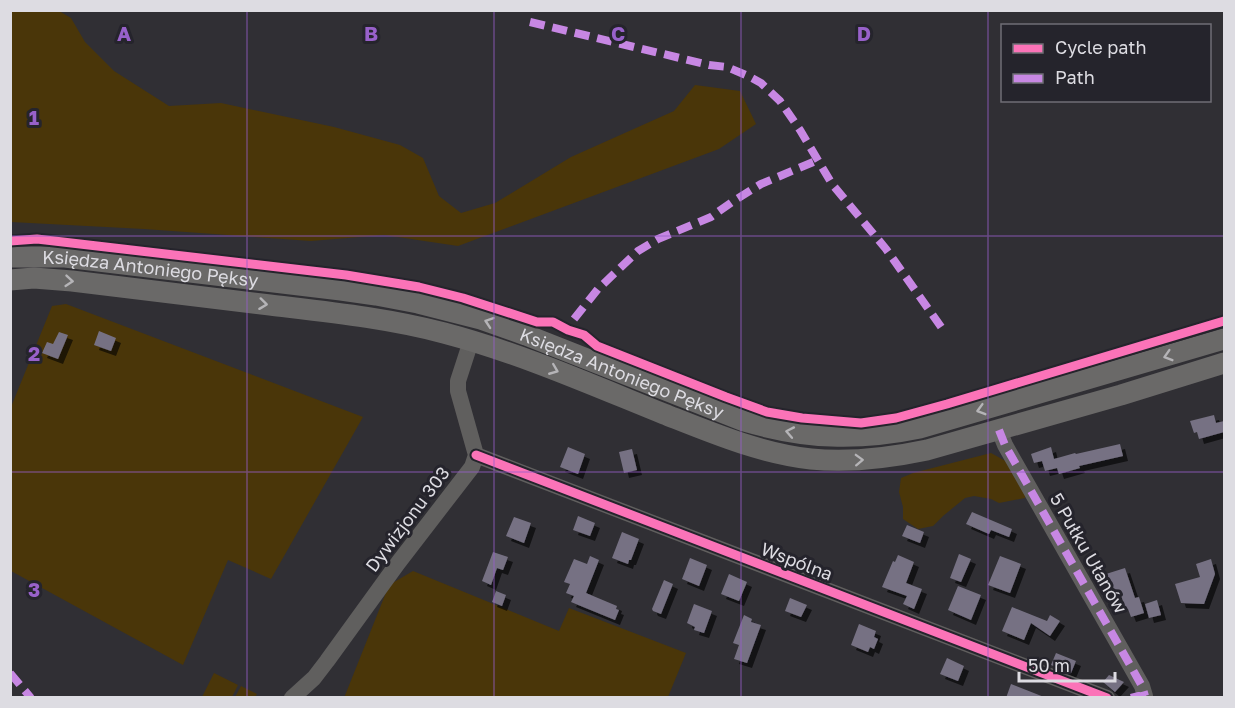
<svg xmlns="http://www.w3.org/2000/svg" width="1235" height="708" viewBox="0 0 1235 708" font-family="'Golos Text',sans-serif">
	<style>
		.green { fill: #4a3609 }
		.building { fill: #767183; filter: url(#shadow) }
		.lines { fill: none; stroke-linecap: round; stroke-linejoin: round }
		.minor { stroke: #605f5e; stroke-width: 16 }
		.major { stroke: #6a6968; stroke-width: 21 }
		.quiet { stroke: #c787e3; stroke-width: 8; stroke-dasharray: 15 8; stroke-linecap: butt }
		.cycleway-casing { stroke: #25242c; stroke-width: 13 }
		.cycleway { stroke: #fb73b8; stroke-width: 9 }
		.oneway { stroke: #b5b4b7 }
		.grid { fill: none; stroke: #9861ca; stroke-width: 1.5; stroke-opacity: 0.55 }
		.labels { text-anchor: middle; dominant-baseline: central; stroke-width: 6; stroke-linejoin: round; paint-order: stroke }
		.street-label { font-size: 18px; fill: #dddce2; stroke: #25242c }
		.grid-label { font-size: 20px; text-anchor: middle; font-weight: bold; fill: #9861ca; stroke: #25242c; stroke-width: 6; stroke-linejoin: round; paint-order: stroke }
	</style>
	<defs>
		<filter id="shadow"><feDropShadow dx="5" dy="5" stdDeviation="0" flood-color="#0009"/></filter>
	</defs>
	<rect width="100%" height="100%" fill="#302f34"/>
	<!-- green -->
	<path class="green" d="M11,10l48,1 12,7 14,24 29,29 55,35 52,-3 113,24 66,18 23,13 16,38 22,17 34,-10 76,-46 103,-46 21,-26 45,6 16,33 -37,25 -261,97 -74,-11 -73,6 -167,-12 -133,-7z
		M66,304l297,113 -92,162 -43,-19 -45,105 -172,-94v-164l41,-101z
		M991,453l20,11 14,27v7l-26,5 -8,-4 -17,-3 -9,2 -22,18 -10,10 -15,3 -15,-10v-12l-4,-15 2,-14 12,-5z
		M413,571l146,60 10,-23 117,45 -18,44 -324,1 45,-113z
		M214,673l24,12 -6,12h-30z
		M241,686l16,8 -2,3h-20z"/>
	<!-- building -->
	<path class="building" d="M99,331l17,7 -5,13 -17,-6z
		M59,332l9,3 -10,24 -16,-6 5,-11 6,2z
		M1214,415l2,8 8,-2v11l-25,7 -2,-7 -3,1 -4,-12z
		M1120,444l3,12 -44,10 1,2 -21,6 -2,-6 -12,3 -3,-10 -8,2 -3,-9 20,-7 3,12 21,-6 1,1z
		M568,447l17,7 -7,20 -18,-7z
		M632,449l5,21 -13,3 -5,-21z
		M972,512l40,17 -3,8 -18,-7 -2,4 -23,-10z
		M578,516l17,7 -5,13 -17,-6z
		M514,517l17,6 -7,20 -18,-7z
		M907,525l17,7 -4,11 -18,-7z
		M622,532l17,7 -8,21h-2l-1,4 -16,-6z
		M493,552l15,5 -5,13 -6,-2 -6,17 -9,-4z
		M959,554l12,5 -10,23 -11,-4z
		M898,555l16,7 -8,21 16,6 -8,20 -11,-5 4,-8 -25,-9 11,-26 2,1z
		M590,556l9,4 -13,33 31,13 -1,3 3,1 -4,10 -44,-18 3,-6 -8,-3 4,-9 -6,-2 10,-23 13,5z
		M1000,556l21,8 -11,29 -22,-8z
		M690,558l17,7 -8,21 -17,-7z
		M1211,559l4,15 -11,30 -23,-1 -6,-19 25,-7 -4,-13z
		M1125,568l10,30 4,-1 5,16 -13,4 -3,-8h-2l-6,-16 -7,2 -7,-21z
		M729,574l18,8 -8,19 -18,-7z
		M664,580l9,4 -12,30 -8,-3 -1,-2z
		M958,586l23,9 -10,25 -23,-10z
		M496,591l10,4 -4,11 -10,-4z
		M790,598l17,7 -6,12 -16,-6z
		M1157,600l4,15 -12,3 -4,-14z
		M694,604l18,7 -8,22 -10,-3 1,-3 -8,-4z
		M1012,607l35,14 3,-6 10,6 -10,15 -19,-13 -7,17 -22,-9z
		M744,615l8,4 -1,3 10,3 -14,38 -13,-4 5,-14 -6,-2z
		M859,624l17,7 -2,6 4,2 -4,10 -4,-2 -2,5 -17,-7z
		M1056,653l20,8 -5,12 -20,-8z
		M947,658l17,8 -6,15 -18,-7z
		M1109,675l15,7 -9,10 -12,-10z
		M1011,684l33,13v1h-38z"/>
	<g class="lines">
		<!-- minor -->
		<path class="minor" d="M999,430l6,15 137,241 3,10
			M476,455l631,243
			M292,698l22,-20 13,-17 71,-98 74,-96 4,-12 -18,-64v-10l13,-40"/>
		<!-- major -->
		<g class="major">
			<path id="s1" d="M10,257h55l276,33 35,5 42,8 63,16 45,16 218,86c62,18 113,20 176,7l304,-89"/>
			<path d="M10,280l24,-2 38,3c66,8 132,16 198,24 58,7 117,13 174,28 76,20 148,52 220,81 48,19 95,39 147,45 39,4 78,-1 116,-9l194,-55 103,-32"/>
		</g>
		<!-- quiet -->
		<path class="quiet" d="M530,22l179,43 18,2 21,9 13,7 19,18 20,29 32,54 54,65 58,82
			M574,319l24,-30 40,-38 20,-12 53,-22 21,-15 29,-18 57,-24
			M999,430l6,15 137,241 3,10
			M10,673l21,25
			M1131,698l8,-2 9,2"/>
		<!-- cycleway casing -->
		<g class="cycleway-casing">
			<path id="cycleway" d="M10,241l27,-2 309,36 73,12 44,11 74,24h16l15,8 16,5 13,11 129,51 41,15 35,6 59,5 35,-5 51,-14 277,-83
				M476,455l631,243"/>
		</g>
		<!-- cycleway -->
		<use href="#cycleway" class="cycleway"/>
	</g>
	<!-- one-way arrows -->
	<defs><path id="oneway-chevron" d="M-2-3.5L2.5 0L-2 3.5" fill="none" stroke-width="1.6" stroke-linecap="round" stroke-linejoin="round" transform="scale(1.5)"/></defs>
	<g class="oneway">
		<use href="#oneway-chevron" transform="translate(69 281) rotate(5)"/>
		<use href="#oneway-chevron" transform="translate(263 304) rotate(7)"/>
		<use href="#oneway-chevron" transform="translate(489 322) rotate(-161)"/>
		<use href="#oneway-chevron" transform="translate(1168 356) rotate(163)"/>
		<use href="#oneway-chevron" transform="translate(554 370) rotate(22)"/>
		<use href="#oneway-chevron" transform="translate(981 410) rotate(164)"/>
		<use href="#oneway-chevron" transform="translate(790 432) rotate(-169)"/>
		<use href="#oneway-chevron" transform="translate(859 460) rotate(-2)"/>
	</g>
	<!-- grid -->
	<path class="grid" d="M247,10v688M494,10v688M741,10v688M988,10v688M10,236h1214M10,472h1214"/>
	<g class="labels">
		<!-- street labels -->
		<g class="street-label">
			<text stroke="none"><textPath href="#s1" startOffset="141">Księdza Antoniego Pęksy</textPath></text>
			<text stroke="none"><textPath href="#s1" startOffset="627">Księdza Antoniego Pęksy</textPath></text>
			<text transform="translate(407 519) rotate(-53)">Dywizjonu 303</text>
			<text transform="translate(1089 553) rotate(60)">5 Pułku Ułanów</text>
			<text transform="translate(797 561) rotate(21)">Wspólna</text>
		</g>
	</g>
	<g class="grid-label">
		<text x="124" y="41">A</text>
		<text x="371" y="41">B</text>
		<text x="618" y="41">C</text>
		<text x="864" y="41">D</text>
		<text x="34" y="125">1</text>
		<text x="34" y="361">2</text>
		<text x="34" y="597">3</text>
	</g>
	<!-- border -->
	<rect width="1235" height="708" fill="none" stroke="#dddce2" stroke-width="24"/>
	<!-- legend -->
	<rect x="1001" y="24" width="210" height="78" fill="#25242c" stroke="#6f6e75" stroke-width="1.5"/>
	<rect x="1013" y="44" width="30" height="9" fill="#fb73b8" stroke="#6f6e75" stroke-width="1.5"/>
	<text x="1055" y="54" font-size="18" fill="#dddce2">Cycle path</text>
	<rect x="1013" y="74" width="30" height="9" fill="#c787e3" stroke="#6f6e75" stroke-width="1.5"/>
	<text x="1055" y="84" font-size="18" fill="#dddce2">Path</text>
	<!-- scale -->
	<path d="M1019 672v9h96v-9" fill="none" stroke="#dddce2" stroke-width="3"/>
	<text x="1028" y="672" font-size="18" fill="#dddce2" stroke="#25242c" stroke-width="4.5" paint-order="stroke">50 m</text>
</svg>
